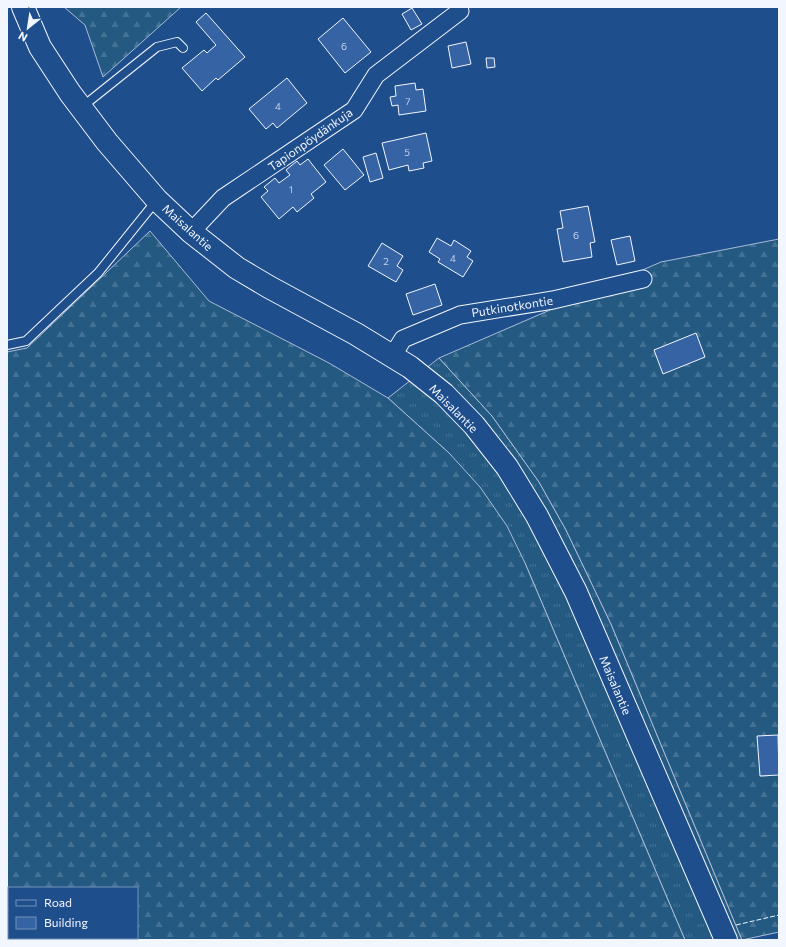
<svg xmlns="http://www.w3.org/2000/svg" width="786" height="947" viewBox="0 0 786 947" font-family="Commissioner,sans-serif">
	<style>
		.grass { fill: url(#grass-tufts); stroke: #a8bbd7 }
		.forest { fill: url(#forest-firs); stroke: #a8bbd7; fill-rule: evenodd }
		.building { fill: #3563a3; stroke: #f2f6ff }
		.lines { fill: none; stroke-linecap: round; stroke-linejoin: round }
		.service-casing { stroke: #f2f6ff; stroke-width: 10 }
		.minor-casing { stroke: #f2f6ff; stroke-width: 19 }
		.secondary-casing { stroke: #f2f6ff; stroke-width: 24 }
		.service { stroke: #1f4e8c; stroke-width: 8 }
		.minor { stroke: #1f4e8c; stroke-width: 17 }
		.secondary { stroke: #1f4e8c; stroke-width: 22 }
		.fence { stroke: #f2f6ff; stroke-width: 1; stroke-dasharray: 5 2; stroke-linecap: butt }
		.labels { text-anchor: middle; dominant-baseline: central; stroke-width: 3; stroke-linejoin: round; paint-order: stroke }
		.number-label { font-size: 10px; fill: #c3d1e8 }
		.street-label { font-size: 12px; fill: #f2f6ff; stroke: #1f4e8c }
	</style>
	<defs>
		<pattern id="grass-tufts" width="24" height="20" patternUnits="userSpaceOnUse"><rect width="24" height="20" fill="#245a82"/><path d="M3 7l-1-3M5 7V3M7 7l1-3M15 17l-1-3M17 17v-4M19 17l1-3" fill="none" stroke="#447295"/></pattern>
		<pattern id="forest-firs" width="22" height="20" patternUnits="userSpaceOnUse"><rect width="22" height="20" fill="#245a82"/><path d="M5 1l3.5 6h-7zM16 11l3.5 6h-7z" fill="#447295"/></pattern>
	</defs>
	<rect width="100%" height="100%" fill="#1f4e8c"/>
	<!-- grass -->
	<path class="grass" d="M439,358l53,58 47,66 27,48 45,94 131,316h-57l-160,-377 -76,-110 -61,-55z"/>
	<!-- forest -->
	<path class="forest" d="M64,7h117l-78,70 -18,-52z
		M150,231l59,70 120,62 59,35 61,55 31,34 27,39 18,37 160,377h-678v-588l20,-4zM9,888h128v50h-128z
		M779,239v693l-37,8 -131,-316 -45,-94 -27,-48 -47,-66 -53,-58 222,-96z"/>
	<!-- building -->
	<path class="building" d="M412,8l10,16 -11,6 -9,-16z
		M206,13l39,44 -27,23 -2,-2 -14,13 -20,-23 22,-18 3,3 9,-8 -20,-23z
		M343,18l28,34 -26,21 -27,-34z
		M466,42l5,22 -19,4 -4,-22z
		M486,58h8l1,9 -8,1z
		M287,78l20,25 -30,25 -4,-5 -7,6 -17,-20z
		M415,83l1,7 7,-1 3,22 -27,4 -1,-10 -6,1 -2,-9 6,-1 -1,-10z
		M426,133l6,28 -9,2 1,5 -15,3 -1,-6 -19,5 -7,-27z
		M343,149l21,26 -19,15 -21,-25z
		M376,153l7,25 -13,4 -7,-25z
		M308,159l18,23 -15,12 3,4 -17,14 -4,-5 -14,12 -18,-22 7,-6 -4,-4 11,-9 4,5 11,-8 -4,-5 11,-9 3,4z
		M588,206l7,36 -5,1 2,14 -29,5 -6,-33 6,-1 -3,-17z
		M630,236l5,25 -18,4 -6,-25z
		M437,238l14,8 3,-6 17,11 -4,6 6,4 -10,16 -25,-15 2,-3 -11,-7z
		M382,243l21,13 -6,10 6,4 -7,12 -28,-16z
		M435,284l7,21 -29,10 -7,-21z
		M696,333l9,24 -42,17 -9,-24z
		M778,735l1,40 -19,1 -3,-40z"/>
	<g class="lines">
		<!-- service casing -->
		<g class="service-casing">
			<path id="service" d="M82,107l75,-60 20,-5 6,6
				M7,345l19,-4 72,-68 58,-72"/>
		</g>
		<!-- minor casing -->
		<g class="minor-casing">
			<path id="minor" d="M191,232l32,-34 131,-88 22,-35 84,-64
				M393,355l10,-16 57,-24 93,-15 90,-21"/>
		</g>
		<!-- secondary casing -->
		<g class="secondary-casing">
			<path id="secondary" d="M23,7l17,40 30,46 37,49 50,58 34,32 46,36 32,19 87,47 54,33 34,27 30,31 33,42 30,49 39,76 150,348"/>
		</g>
		<!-- service -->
		<use href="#service" class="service"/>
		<!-- minor -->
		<use href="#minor" class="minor"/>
		<!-- secondary -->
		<use href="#secondary" class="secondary"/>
		<!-- fence -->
		<path class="fence" d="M736,925l43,-10"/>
	</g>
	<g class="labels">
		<!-- number labels -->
		<g class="number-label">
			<text x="344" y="46">6</text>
			<text x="408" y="101">7</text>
			<text x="278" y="106">4</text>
			<text x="407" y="152">5</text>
			<text x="291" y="189">1</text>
			<text x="576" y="235">6</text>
			<text x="453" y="258">4</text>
			<text x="386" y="261">2</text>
		</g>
		<!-- street labels -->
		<g class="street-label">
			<text transform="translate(310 139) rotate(-35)">Tapionpöydänkuja</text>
			<text transform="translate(188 227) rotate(42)">Maisalantie</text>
			<text transform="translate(512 306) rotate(-9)">Putkinotkontie</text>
			<text transform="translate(454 408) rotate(45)">Maisalantie</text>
			<text transform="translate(616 685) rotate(67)">Maisalantie</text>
		</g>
	</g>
	<!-- border -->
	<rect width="786" height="947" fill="none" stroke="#f2f6ff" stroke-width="16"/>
	<!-- legend -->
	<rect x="8" y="887" width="130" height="52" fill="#1f4e8c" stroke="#7391ba"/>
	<rect x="16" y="900" width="20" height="6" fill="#1f4e8c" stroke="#7391ba"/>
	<text x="44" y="907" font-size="12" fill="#f2f6ff">Road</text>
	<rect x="16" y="917" width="20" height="12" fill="#3563a3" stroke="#7391ba"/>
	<text x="44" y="927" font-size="12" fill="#f2f6ff">Building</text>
	<!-- north arrow -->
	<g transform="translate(28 28) rotate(210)" stroke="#1f4e8c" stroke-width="3" paint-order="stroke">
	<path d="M0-3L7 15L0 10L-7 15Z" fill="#f2f6ff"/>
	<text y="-6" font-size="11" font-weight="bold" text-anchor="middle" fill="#f2f6ff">N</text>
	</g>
</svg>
